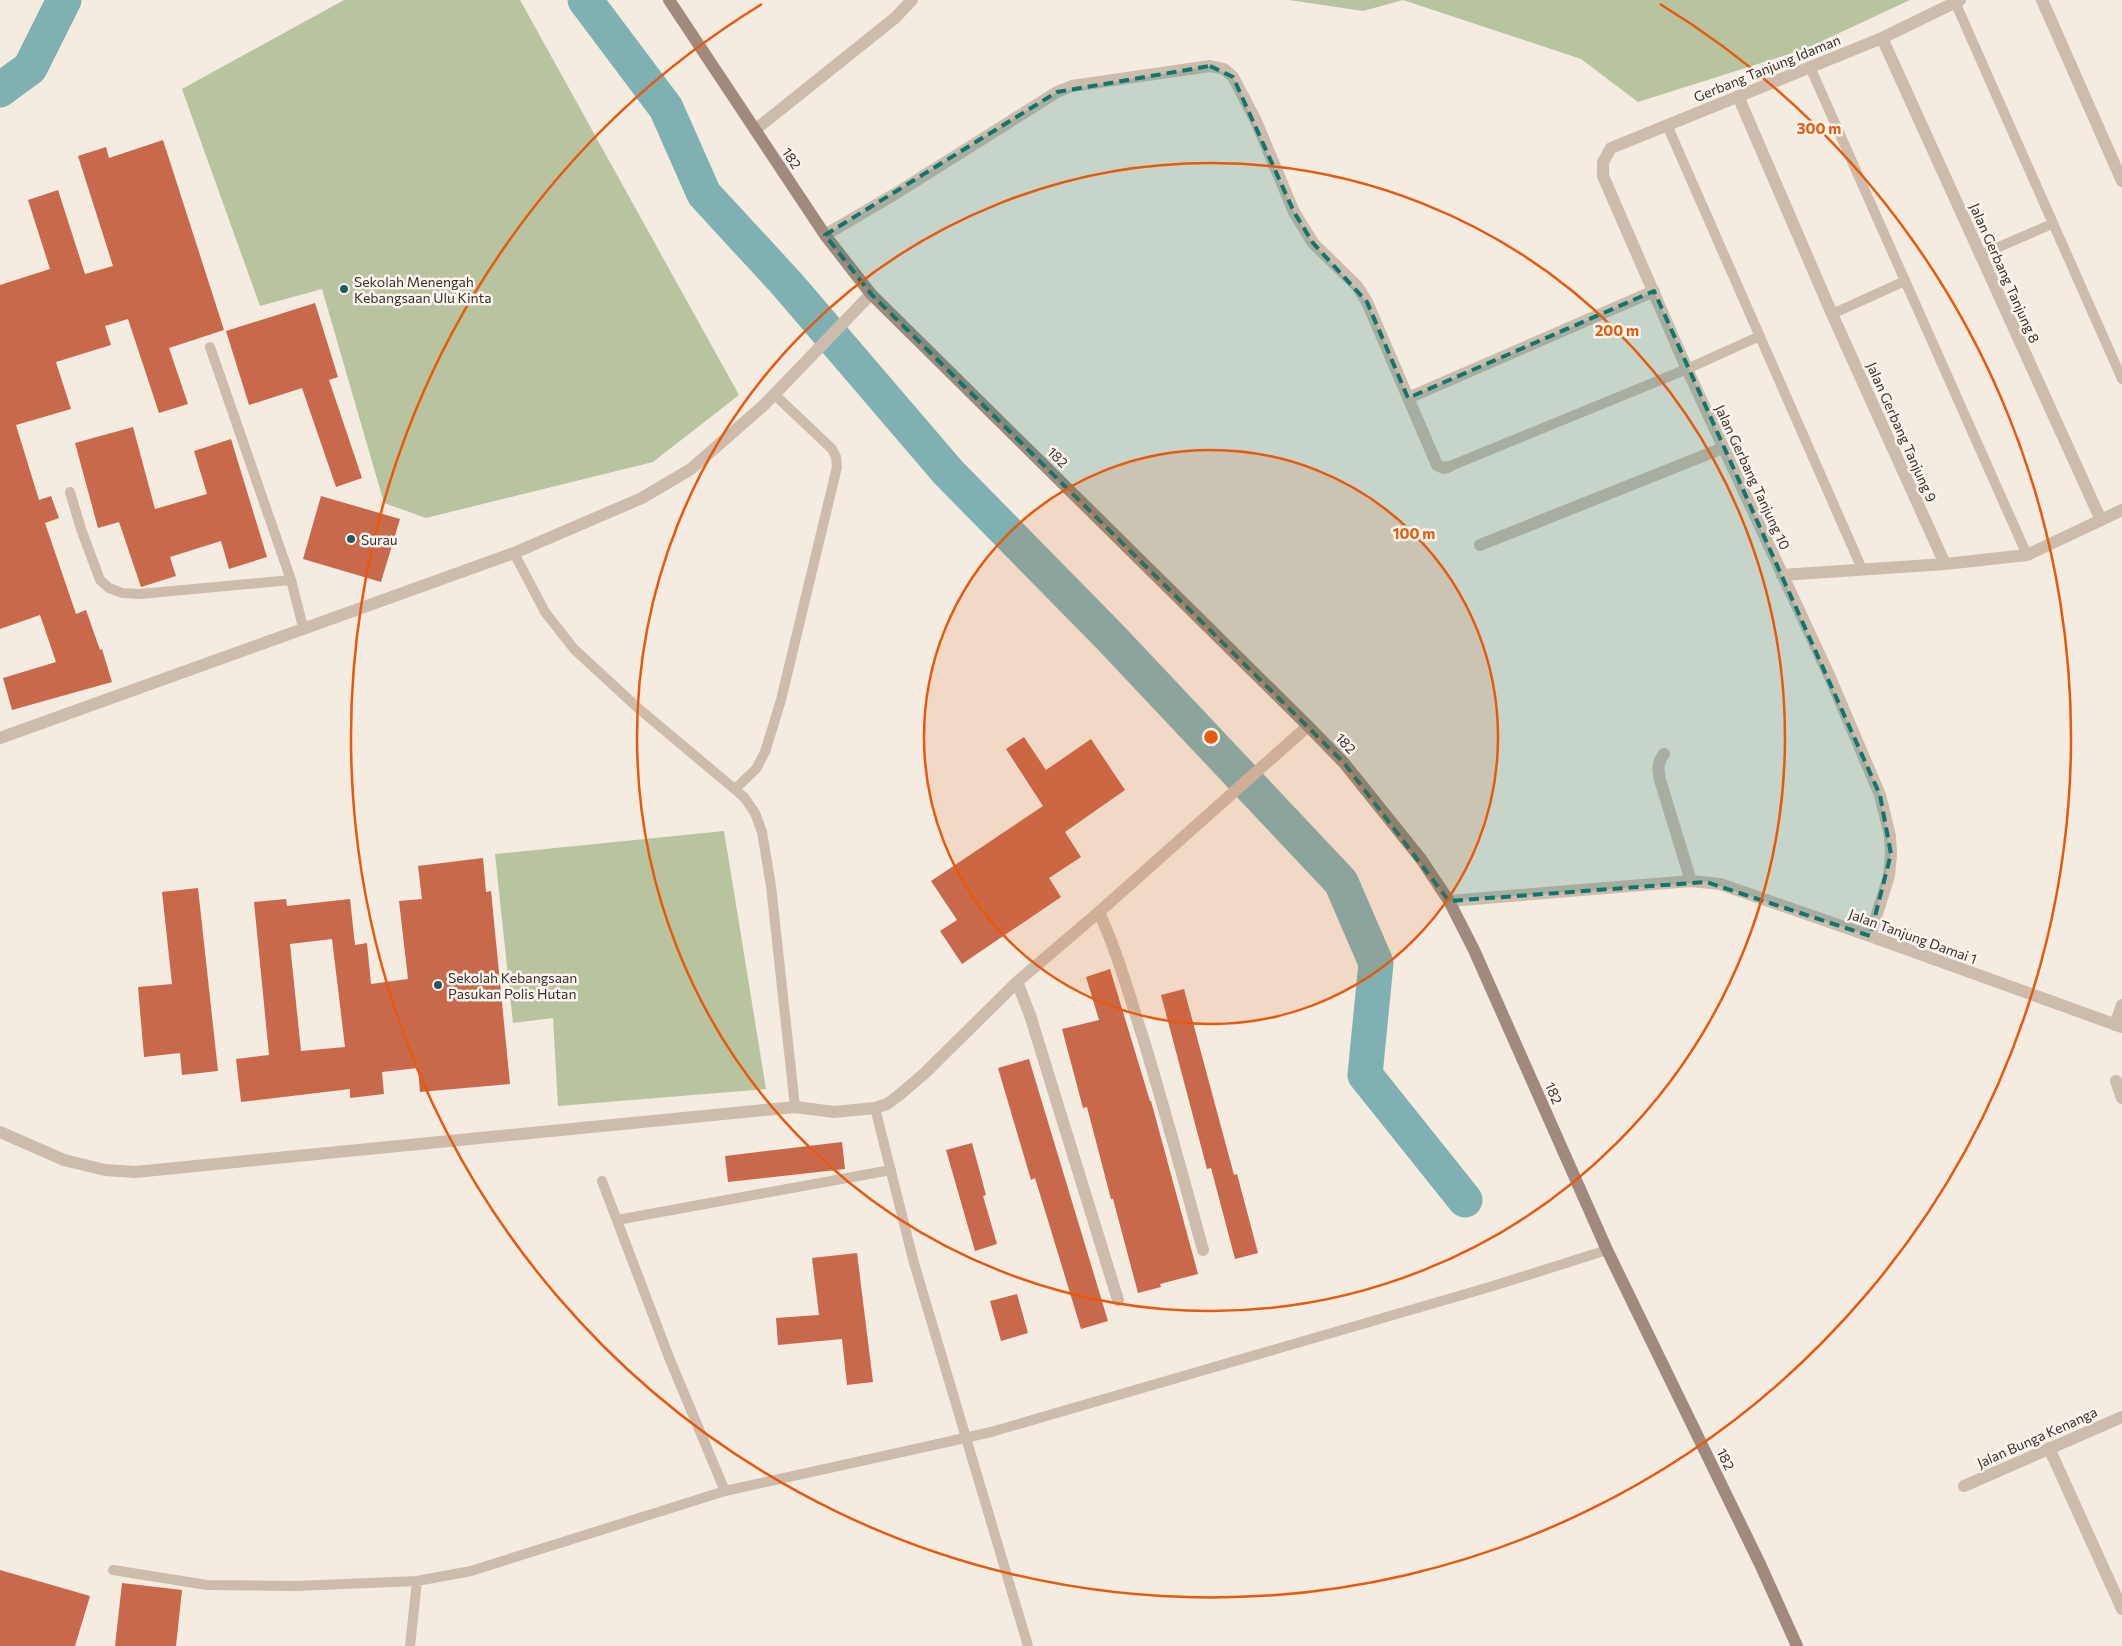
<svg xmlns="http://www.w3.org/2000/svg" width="2122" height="1646" viewBox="0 0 2122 1646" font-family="Commissioner,sans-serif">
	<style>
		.green { fill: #b8c4a0 }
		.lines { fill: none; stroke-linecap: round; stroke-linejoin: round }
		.river { stroke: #7fb0b2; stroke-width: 35 }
		.building { fill: #c8694b; fill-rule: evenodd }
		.lane { stroke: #cdbbac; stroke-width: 10 }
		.street { stroke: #cdbbac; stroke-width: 12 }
		.secondary { stroke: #a18a7d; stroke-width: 12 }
		.lane-bridge { stroke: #cdbbac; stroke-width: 10 }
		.marked { fill: #0f766e; fill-opacity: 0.2; stroke: #0f766e; stroke-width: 4; stroke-dasharray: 10 6; stroke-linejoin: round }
		.ring { fill: none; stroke: #e8590c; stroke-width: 2.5 }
		.poi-dot { fill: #1f5a5e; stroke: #fbf5ee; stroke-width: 2 }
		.labels { text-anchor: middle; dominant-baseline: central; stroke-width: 5; stroke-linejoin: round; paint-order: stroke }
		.street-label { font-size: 14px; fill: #3b302b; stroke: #fbf5ee }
		.poi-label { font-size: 14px; fill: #3b302b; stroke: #fbf5ee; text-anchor: start }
		.centre { fill: #e8590c; stroke: #fbf5ee; stroke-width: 2.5 }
		.ring-label { font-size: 15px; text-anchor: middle; font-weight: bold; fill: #e8590c; stroke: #fbf5ee; stroke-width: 5; stroke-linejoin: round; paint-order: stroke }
	</style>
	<rect width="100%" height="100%" fill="#f4ebe1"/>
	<!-- green -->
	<path class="green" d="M344,0h176l219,395 -86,67 -227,56 -42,-15 -62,-214 -62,17 -78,-217z
		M1289,0h621l-105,49 -167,53 -57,-43 -178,-59 -40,11z
		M724,831l42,258 -208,17 -5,-88 -40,5 -18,-169z"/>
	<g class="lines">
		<!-- river -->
		<path class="river" d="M585,0l81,108 38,86 83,90 161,188 163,166 230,244 35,81 -11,112 100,125
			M0,90l30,-22 34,-68"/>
	</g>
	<!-- building -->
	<path class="building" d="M163,140l61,190 -55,18 19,56 -29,9 -31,-94 -23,7 6,19 -55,17 15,47 -55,16 23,75 12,-4 8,22 -14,5 31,91 10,-4 14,40 2,-1 10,33 -100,28 -9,-32 53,-16 -16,-47 -40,14v-344l50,-16 -22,-69 30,-10 27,84 28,-8 -35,-110 28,-9 3,11z
		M315,303l23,74 -9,3 33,98 -26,9 -34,-99 -53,17 -23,-74z
		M133,427l22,82 52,-15 -13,-43 37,-12 36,118 -38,12 -8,-28 -51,16 6,19 -35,11 -22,-65 -21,6 -23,-85z
		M321,496l79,23 -19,63 -78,-23z
		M1024,737l22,33 45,-31 34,51 -60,42 16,25 -32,21 12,19 -99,67 -22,-33 17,-11 -26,-39 112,-75 -37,-57z
		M483,858l3,34 5,-1 19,193 -90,8 -2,-24 -36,4 2,22 -34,4v-9l-109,13 -5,-43 33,-4 -15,-153 32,-3 1,7 63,-7 5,46 12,-2 4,41 37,-5 -9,-78 23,-2 -4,-33zM332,939l13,108 -44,4 -11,-107z
		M198,888l20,183 -36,4 -2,-22 -36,4 -6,-70 34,-3 -10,-92z
		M1110,969l40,132h1l47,173 -38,10 1,3 -23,6 -25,-94h-2l-24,-92 -4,1 -21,-79 37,-9 -13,-43z
		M1184,989l50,186 3,-1 21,79 -23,6 -24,-91 -4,1 -46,-174z
		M1029,1059l79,262 -27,8 -46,-151 -4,2 -33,-112z
		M842,1142l3,27 -117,13 -3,-26z
		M972,1143l14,52 -3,1 14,48 -22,7 -29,-101z
		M857,1253l16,129 -26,3 -5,-46 -64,6 -2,-27 43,-3 -7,-57z
		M1017,1294l11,39 -27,8 -11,-40z
		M0,1570l90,26 -15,50h-75z
		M122,1583l60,7 -6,56h-61z"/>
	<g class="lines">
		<!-- lane -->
		<path class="lane" d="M1955,2l167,377
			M1810,67l217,488
			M1667,125l195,444
			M1980,255l72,-31
			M1832,314l73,-33
			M210,347l81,233 12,47
			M1448,467l239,-98 73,-33
			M70,492l11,37 19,51 9,8 13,5 18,1 151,-14
			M514,553l31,59 29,37 64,59 106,89 11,16 7,19 9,54 24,221
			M735,789l21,-20 9,-17 16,-52 56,-233 -1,-10 -4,-8 -57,-54
			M875,1108l39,155 114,383
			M602,1181l68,179 55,131
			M617,1220l274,-50
			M991,1432l502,-146 114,-36
			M113,1570l94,15 89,1 121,-5 54,-10 254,-80 213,-47
			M410,1646l7,-65"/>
		<!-- street -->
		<path class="street" d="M2042,0l80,181
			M1882,38l219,482
			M1738,96l94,218 113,250
			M755,130l140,-112 17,-18
			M825,235l70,-41 162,-102 15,-6 138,-20 14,3 9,8 23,44 38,91 19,31 44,43 10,16 70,163 7,3 4,-1
			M1408,398l246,-107
			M1480,545l243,-97
			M1782,575l163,-11 82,-9 95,-45
			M0,738l514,-185 128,-55 49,-29 73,-64 107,-111
			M1664,754c-7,9 -6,16 -4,26l31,101
			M1449,901l242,-20 29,3 150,52 252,91
			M1099,912c19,42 31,86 45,129 21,70 40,139 59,209
			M1870,936l19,-60 2,-22 -1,-18 -10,-41 -51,-120 -142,-306 -84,-193v-14l8,-14 271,-110 78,-38
			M1017,982l13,33 88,285
			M2115,1025l7,-20
			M2116,1081l6,17
			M0,1132l64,28 41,10 30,2 660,-65 39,5 41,-4 12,-4 11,-8 27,-23 92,-91 82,-70 209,-186
			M2049,1448l73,161
			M1964,1486l158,-69"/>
		<!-- secondary -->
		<path class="secondary" d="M669,0l156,235 46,59 437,432 36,37 77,96 28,42 25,49 133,300 153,314 37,82"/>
		<!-- lane-bridge -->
		<path class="lane-bridge" d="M938,1444l53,-12"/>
	</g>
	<!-- marked area -->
	<path class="marked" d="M1210,66l23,11 61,135 19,31 54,59 41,96 246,-107 226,504 11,59 -21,82 -164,-54 -257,19 -105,-138 -473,-469 -46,-59 232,-143z"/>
	<!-- distance rings -->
	<circle cx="1211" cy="737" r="287" fill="#e8590c" fill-opacity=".12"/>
	<g class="ring">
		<circle cx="1211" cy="737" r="287"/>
		<circle cx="1211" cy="737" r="574"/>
		<path d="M1660 4A860 860 0 1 1 762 4"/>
	</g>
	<!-- markers -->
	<g class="poi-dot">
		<circle cx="344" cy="289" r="5"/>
		<circle cx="351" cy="539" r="5"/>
		<circle cx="438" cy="985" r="5"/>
	</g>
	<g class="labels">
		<!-- street labels -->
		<g class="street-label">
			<text transform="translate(1767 68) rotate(-22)">Gerbang Tanjung Idaman</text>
			<text transform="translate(792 158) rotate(57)">182</text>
			<text transform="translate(2005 273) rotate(66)">Jalan Gerbang Tanjung 8</text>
			<text transform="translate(1902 432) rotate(66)">Jalan Gerbang Tanjung 9</text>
			<text transform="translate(1058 457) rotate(45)">182</text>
			<text transform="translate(1753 477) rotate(65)">Jalan Gerbang Tanjung 10</text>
			<text transform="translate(1346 743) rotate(47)">182</text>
			<text transform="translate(1913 936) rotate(20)">Jalan Tanjung Damai 1</text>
			<text transform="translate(1554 1093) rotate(66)">182</text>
			<text transform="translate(2037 1437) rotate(-24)">Jalan Bunga Kenanga</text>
			<text transform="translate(1726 1459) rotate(64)">182</text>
		</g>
		<!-- poi labels -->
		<g class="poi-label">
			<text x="354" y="281">Sekolah Menengah<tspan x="354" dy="16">Kebangsaan Ulu Kinta</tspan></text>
			<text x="361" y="539">Surau</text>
			<text x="448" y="977">Sekolah Kebangsaan<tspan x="448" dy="16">Pasukan Polis Hutan</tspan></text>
		</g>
	</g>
	<circle cx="1211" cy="737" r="8" class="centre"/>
	<g class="ring-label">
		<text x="1819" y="134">300 m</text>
		<text x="1617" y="336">200 m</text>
		<text x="1414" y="539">100 m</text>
	</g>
</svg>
